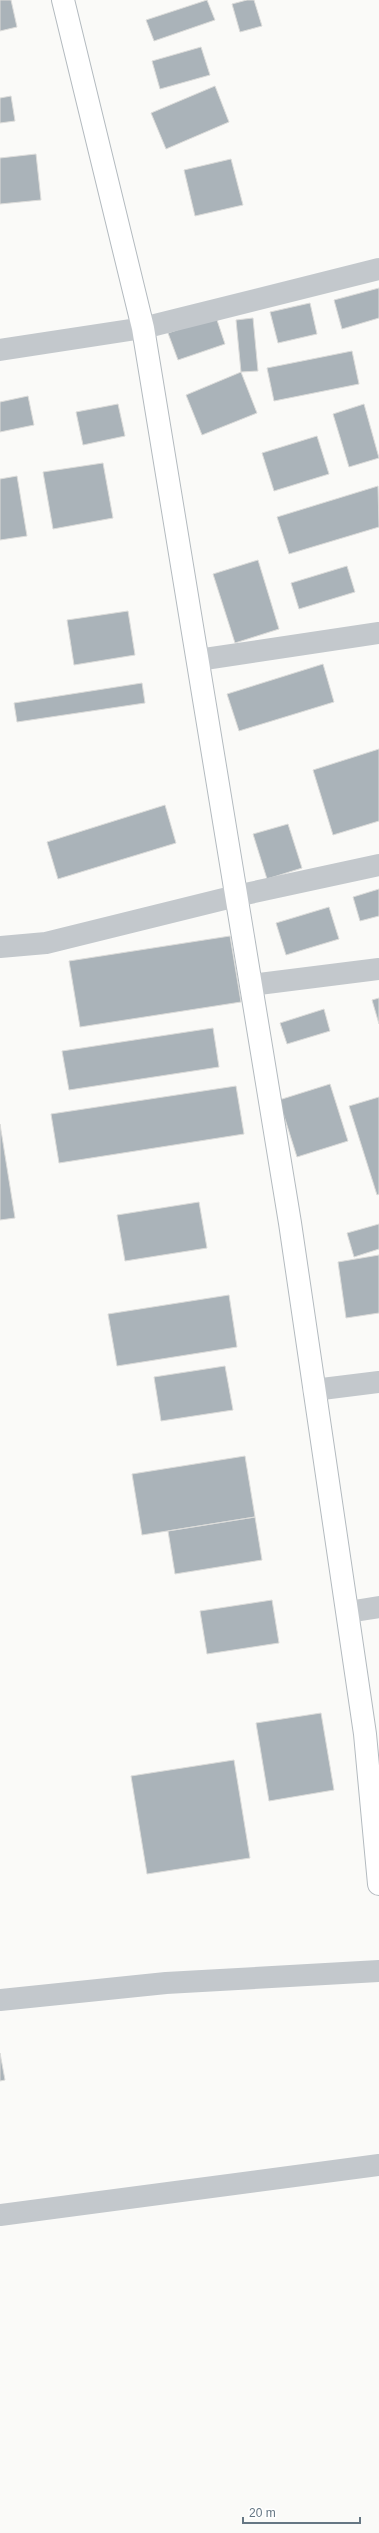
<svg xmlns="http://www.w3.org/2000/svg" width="379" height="2533" viewBox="0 0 379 2533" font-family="Arial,sans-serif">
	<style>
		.building { fill: #aab3b9; stroke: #dcdcda }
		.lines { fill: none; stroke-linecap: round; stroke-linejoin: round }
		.secondary-casing { stroke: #b3babf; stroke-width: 24 }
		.street { stroke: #c3c8cc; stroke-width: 22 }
		.secondary { stroke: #fff; stroke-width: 22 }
	</style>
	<rect width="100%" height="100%" fill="#fafaf8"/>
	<!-- building -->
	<path class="building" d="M0,0h11l6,27 -17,4z
		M207,0l8,20 -61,21 -8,-21z
		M247,0h7l8,26 -22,6 -8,-28z
		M201,47l9,28 -50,14 -8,-28z
		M215,86l14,36 -63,27 -15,-36z
		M11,96l4,25 -15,2v-25z
		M36,154l5,46 -41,4v-46z
		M231,159l12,46 -48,11 -11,-46z
		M379,288v30l-37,11 -8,-29z
		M310,303l7,31 -39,9 -8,-31z
		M216,317l9,27 -47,16 -10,-27z
		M253,318l5,53 -17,1 -5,-52z
		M352,351l7,33 -85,17 -7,-33z
		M241,372l16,41 -55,22 -16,-40z
		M28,396l6,29 -34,7v-30z
		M118,404l7,32 -42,9 -7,-33z
		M364,404l15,54 -30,9 -16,-53z
		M317,436l12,38 -55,17 -12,-38z
		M103,463l10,55 -60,11 -10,-57z
		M17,476l10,60 -27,4v-61z
		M378,486l1,41 -90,27 -12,-37z
		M258,560l21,69 -44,14 -22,-69z
		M347,566l8,26 -56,17 -8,-26z
		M128,611l7,44 -61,10 -7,-45z
		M323,664l11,38 -95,29 -12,-37z
		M142,683l3,20 -128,19 -3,-19z
		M379,749v72l-46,14 -20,-65z
		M165,805l11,38 -118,36 -11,-37z
		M288,824l14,44 -35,11 -14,-45z
		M379,889v27l-19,5 -7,-24z
		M329,907l10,32 -53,16 -10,-32z
		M230,936l11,66 -161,25 -11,-66z
		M379,998v26l-7,-24z
		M324,1009l6,22 -43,13 -7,-21z
		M213,1028l6,39 -150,23 -7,-39z
		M330,1084l18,57 -51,16 -18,-57z
		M236,1086l8,48 -185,29 -8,-49z
		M379,1097v97l-2,1 -28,-89z
		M0,1124l15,94 -15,2z
		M199,1202l8,46 -82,13 -8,-46z
		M379,1224v25l-25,8 -7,-24z
		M379,1255v58l-33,5 -8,-56z
		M229,1295l8,52 -120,19 -9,-52z
		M225,1366l8,44 -72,11 -7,-44z
		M245,1456l10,61 -113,18 -10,-61z
		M255,1517l7,43 -87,14 -7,-43z
		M272,1600l7,43 -72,11 -7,-43z
		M321,1713l13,77 -65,11 -13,-78z
		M234,1760l16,98 -103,16 -16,-98z
		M0,2053l5,27 -5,1z"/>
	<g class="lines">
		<!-- secondary casing -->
		<g class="secondary-casing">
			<path id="secondary" d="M63,0l80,328 147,895 75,511 14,150"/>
		</g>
		<!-- street -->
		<path class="street" d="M0,350l143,-22 236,-59
			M198,660l181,-27
			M0,947l46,-4 190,-47 143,-31
			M251,985l128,-16
			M314,1390l65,-8
			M348,1612l31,-5
			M0,2000l166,-17 213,-12
			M0,2215l379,-50"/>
		<!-- secondary -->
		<use href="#secondary" class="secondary"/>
	</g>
	<!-- scale -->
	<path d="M243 2517v6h117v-6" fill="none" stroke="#657683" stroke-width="2"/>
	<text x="249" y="2517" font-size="12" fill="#657683" stroke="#ffffff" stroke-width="3" paint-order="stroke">20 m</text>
</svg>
